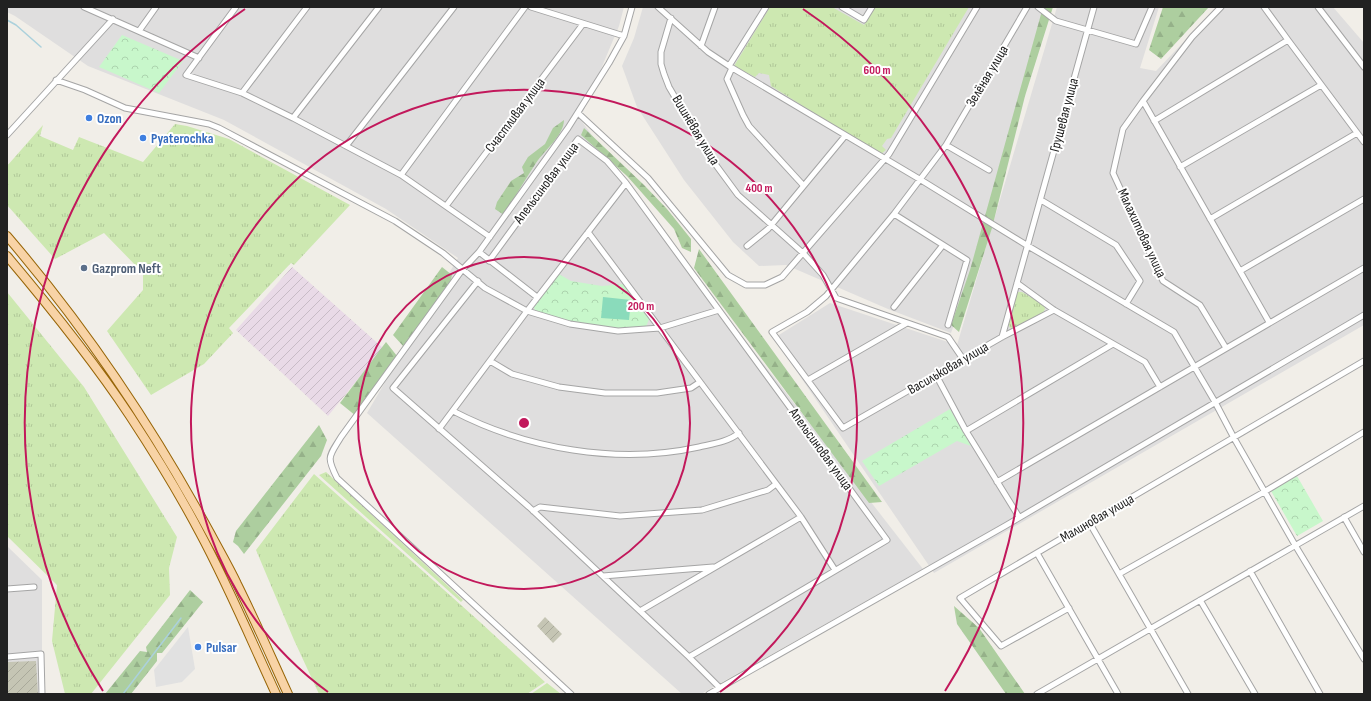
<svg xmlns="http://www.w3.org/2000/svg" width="1371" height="701" viewBox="0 0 1371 701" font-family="'Sofia Sans Condensed',sans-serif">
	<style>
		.residential { fill: #dfdede }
		.industrial { fill: url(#industrial-furrows) }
		.construction { fill: url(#construction-furrows) }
		.grass { fill: url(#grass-tufts) }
		.forest { fill: url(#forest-firs) }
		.park { fill: url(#park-crowns) }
		.pitch { fill: #8adbbb }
		.parking { fill: #e1e1e1 }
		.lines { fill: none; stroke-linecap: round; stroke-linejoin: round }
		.stream { stroke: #abd1dc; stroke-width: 1.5 }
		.street-casing { stroke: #a5a5a5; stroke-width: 7 }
		.primary-casing { stroke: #976507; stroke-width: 10 }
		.street { stroke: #fff; stroke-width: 5 }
		.primary { stroke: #f8d3a6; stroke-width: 8 }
		.ring { fill: none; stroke: #c2185b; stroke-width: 2 }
		.shop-dot { fill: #3f7fe0; stroke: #fff; stroke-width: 1.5 }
		.service-dot { fill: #5c6f8a; stroke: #fff; stroke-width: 1.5 }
		.labels { text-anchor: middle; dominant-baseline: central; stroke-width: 4; stroke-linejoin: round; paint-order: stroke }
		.street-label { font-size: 14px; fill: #212121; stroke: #fff }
		.shop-label { font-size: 14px; font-weight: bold; fill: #366cbe; stroke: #fff; text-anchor: start }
		.service-label { font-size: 14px; font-weight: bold; fill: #4e5e75; stroke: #fff; text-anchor: start }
		.centre { fill: #c2185b; stroke: #fff; stroke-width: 2 }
		.ring-label { font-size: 12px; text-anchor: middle; font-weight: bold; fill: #c2185b; stroke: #fff; stroke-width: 4; stroke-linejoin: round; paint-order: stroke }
	</style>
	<defs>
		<pattern id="industrial-furrows" width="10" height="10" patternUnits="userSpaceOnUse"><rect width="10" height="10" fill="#e9dae7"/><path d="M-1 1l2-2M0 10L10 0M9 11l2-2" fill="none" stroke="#c8bbc6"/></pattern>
		<pattern id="construction-furrows" width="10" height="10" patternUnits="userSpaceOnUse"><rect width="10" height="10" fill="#c5c5b4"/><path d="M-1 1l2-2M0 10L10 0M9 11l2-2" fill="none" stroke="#a9a99a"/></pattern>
		<pattern id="grass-tufts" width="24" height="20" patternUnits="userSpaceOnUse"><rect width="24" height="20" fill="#cde8b1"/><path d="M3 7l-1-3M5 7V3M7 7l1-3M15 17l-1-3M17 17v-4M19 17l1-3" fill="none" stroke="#b0c798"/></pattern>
		<pattern id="forest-firs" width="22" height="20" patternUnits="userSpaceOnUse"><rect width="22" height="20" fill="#adce9f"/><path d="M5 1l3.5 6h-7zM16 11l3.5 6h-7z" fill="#95b189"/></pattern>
		<pattern id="park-crowns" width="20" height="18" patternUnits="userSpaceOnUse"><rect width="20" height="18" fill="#c8f7cb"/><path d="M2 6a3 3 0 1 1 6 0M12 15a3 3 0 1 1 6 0" fill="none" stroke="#acd3ae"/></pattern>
	</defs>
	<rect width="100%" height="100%" fill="#f1eee8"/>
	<!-- residential -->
	<path class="residential" d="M7,7h617l-5,19 -39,93 144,194 199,256 -222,125h-19l-315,-281 91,-155 -72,-49 -162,-89 -136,-54 -73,-50 -8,-4z
		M643,7h401l-79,287 -14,39 -63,-24 -102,-44 -27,1 -26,-24 -49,-62 -47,-73 -15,-41 12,-28z
		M1057,7h102l-19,61 16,3 61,-64h116l31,36v282l-430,248 -160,-235 56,-35 127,42z
		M7,546l35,34v114h-35z"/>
	<!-- industrial -->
	<path class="industrial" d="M292,267l91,81 -55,68 -92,-86z"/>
	<!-- construction -->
	<path class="construction" d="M545,617l17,17 -9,9 -16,-17z
		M36,661l2,33h-31v-32z"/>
	<!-- grass -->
	<path class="grass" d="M770,7h62l32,18 11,-18h94l-78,131 -4,1 -5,7 4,4 -5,4 -6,-3 -104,-65 -2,-11 -10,-2 -4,4 -21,-11z
		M175,124l12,2 42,13 121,66 -56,60 -3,-2 -62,65 4,5 -29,31 -53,31 -44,-64 36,-41v-17l-39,-40 -49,26 -48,-54v-39l36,-41 -3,11 33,14 6,-13 64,25z
		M7,292l77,95 93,150 -8,31 1,27 -79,99h-26l-13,-53 5,-56 -50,-49z
		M1018,292h4l22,13 1,4 -2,4 -28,16 -5,-1 -2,-4 7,-30z
		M326,472l137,128 -2,2 -142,-127z
		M314,474l166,148 65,60 -18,12h-208l-25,-54 -38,-90z
		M547,683l14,11h-30z"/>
	<!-- forest -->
	<path class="forest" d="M1043,7h10l-28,89 -33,132 -33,104 -8,-7 19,-55z
		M1163,7h46l-48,52 -12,-9z
		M564,120c0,15 -20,31 -28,43 -11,17 -22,35 -32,52l-9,-6 2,-7 14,-21 13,-8 -2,-6 6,-10 17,-13 8,-16z
		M584,128l60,57 23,24 24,30v13l-9,-4 -8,-19 -47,-53 -46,-41z
		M699,249l183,253 -13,1 -175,-235z
		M442,267l10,8 -3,14 -45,58 -11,-12z
		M386,342l11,14 -41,60 -16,-13z
		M319,425l8,15 -6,16 -77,98 -6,-8 -5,-4 3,-11z
		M190,590l13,12 -41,51h-5v8l-26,33h-26l35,-43 7,1 -1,-5z
		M954,606l25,22 46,66h-19l-49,-70z"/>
	<!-- park -->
	<path class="park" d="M122,35l61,26 -24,32 -60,-26z
		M557,273l14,8 31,5 21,-2 26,35 -3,8 -23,2 -39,-4 -48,-13 -3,-6z
		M950,409l21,37 -14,-5 -78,45 -17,-25z
		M1297,476l26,45 -26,15 -26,-45z"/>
	<!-- pitch -->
	<path class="pitch" d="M603,297l28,3 -2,20 -28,-2z"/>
	<!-- parking -->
	<path class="parking" d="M188,627l7,42 -13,13 -26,5 -2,-17z"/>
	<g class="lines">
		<!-- stream -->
		<path class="stream" d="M7,20l9,5 25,22
			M123,694l58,-76"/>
		<!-- street casing -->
		<g class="street-casing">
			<path id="street" d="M84,7l115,51
				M236,7l-50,68 56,18 51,25 108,57 89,62
				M531,7l93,29
				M658,7l50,45 21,14
				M766,7l-37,59 192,114 107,66 146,86 41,70 19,36 61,107 69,114
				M842,7l22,13 8,-13
				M1027,7l-81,138 -52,69 -68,82 -19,16 -35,20 71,96 159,-91 52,-27
				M1038,7l18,14 80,23 16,-37
				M1221,7l-29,30 -49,64 126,221
				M1318,7l46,60
				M671,18l-10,34v12l3,10 5,13 41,70 28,38 65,58 20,22 13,23 112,39 15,22
				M139,31l17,-24
				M1288,40l76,102
				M701,46l14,-39
				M732,68l-5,11 16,36 6,11 54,59
				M56,80l29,10 40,18 84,16 10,4 176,93 48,32 42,35 42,23 43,13 48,7 42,-3 59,-18
				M242,93l65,-86
				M1143,101l-20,28 -10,44 50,108 37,24 26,43
				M578,113l70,65 80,97 18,10h19l17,-8 107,-123 88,-147
				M293,118l86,-111
				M1154,121l134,-81 -24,-33
				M7,135l106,-116
				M946,145l43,25
				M346,146l108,-139
				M1180,167l141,-82
				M401,175l124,-168
				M1041,200l75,45 24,36 -14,23
				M446,206l137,-182
				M894,214l73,46 -19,65
				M1210,219l147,-86
				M588,232l213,285 34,53
				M747,246l21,-17 77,-93
				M479,252l58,45
				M1240,271l124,-72
				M478,281l-85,107 136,119 160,150 198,-117 -261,-357 -19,-22 -29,-22 -89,122
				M1017,283l37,27 91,52 15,25
				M894,307l49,-62
				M1002,337l92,-330
				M490,361l22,13 47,13 46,6h52l34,-5 9,-6
				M936,375l30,56 53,86
				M808,380l99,-57
				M453,411c73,38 165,54 246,36 13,-3 29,-5 40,-14
				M439,429l88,-118 99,-128
				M966,431l147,-87
				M997,482l367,-214
				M533,511l7,-4 80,9 82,-6 66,-20 8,-6
				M1344,517l20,35
				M1089,522l99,172
				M1037,553l81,141
				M1250,571l70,123
				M1119,574l145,-82 100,-60
				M603,576l110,-9
				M7,589l27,-2
				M1200,600l55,94
				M1069,608l-68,38 -41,-48 404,-237
				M640,611l161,-94
				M7,657l34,-3 1,40
				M689,657l31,31
				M571,694l-234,-216c-11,-22 -8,-21 4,-41l121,-167 17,-18 89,-124 41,-65 15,-27 8,-29
				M709,694l296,-168 359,-211
				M1037,694l327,-188"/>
		</g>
		<!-- primary casing -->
		<g class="primary-casing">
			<path id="primary" d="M7,236c78,91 146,192 203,297 9,17 19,34 27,51 18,36 34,73 51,110
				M7,256c43,51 86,104 123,160 25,38 49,77 70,117 28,52 51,107 76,161"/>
		</g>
		<!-- street -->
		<use href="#street" class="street"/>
		<!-- primary -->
		<use href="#primary" class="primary"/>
	</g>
	<!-- distance rings -->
	<g class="ring">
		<circle cx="524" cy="423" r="166"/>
		<path d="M328 692A333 333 0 1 1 720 692"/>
		<path d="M103 691A499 499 0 0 1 245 9M803 9A499 499 0 0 1 945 691"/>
	</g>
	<!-- markers -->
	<g class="shop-dot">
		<circle cx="89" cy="118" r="4"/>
		<circle cx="143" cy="138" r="4"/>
		<circle cx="198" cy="647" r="4"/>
	</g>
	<circle class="service-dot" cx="84" cy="268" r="4"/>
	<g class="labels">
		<!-- street labels -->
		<g class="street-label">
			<text transform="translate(987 76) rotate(-59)">Зелёная улица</text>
			<text transform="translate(515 115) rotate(-53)">Счастливая улица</text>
			<text transform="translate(1064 115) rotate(-75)">Грушевая улица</text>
			<text transform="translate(696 130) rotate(59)">Вишнёвая улица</text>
			<text transform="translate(546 183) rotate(-53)">Апельсиновая улица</text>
			<text transform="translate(1142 233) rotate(65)">Малахитовая улица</text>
			<text transform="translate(948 368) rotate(-30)">Васильковая улица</text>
			<text transform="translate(821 449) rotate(54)">Апельсиновая улица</text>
			<text transform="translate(1097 518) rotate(-30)">Малиновая улица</text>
		</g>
		<!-- shop labels -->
		<g class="shop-label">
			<text x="97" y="118">Ozon</text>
			<text x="151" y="138">Pyaterochka</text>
			<text x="206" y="647">Pulsar</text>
		</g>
		<!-- service labels -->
		<g class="service-label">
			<text x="92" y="268">Gazprom Neft</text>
		</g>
	</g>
	<circle cx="524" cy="423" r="6" class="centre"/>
	<g class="ring-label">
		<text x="877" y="74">600 m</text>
		<text x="759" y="192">400 m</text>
		<text x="641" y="310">200 m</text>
	</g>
	<!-- border -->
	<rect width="1371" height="701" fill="none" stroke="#212121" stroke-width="16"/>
</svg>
